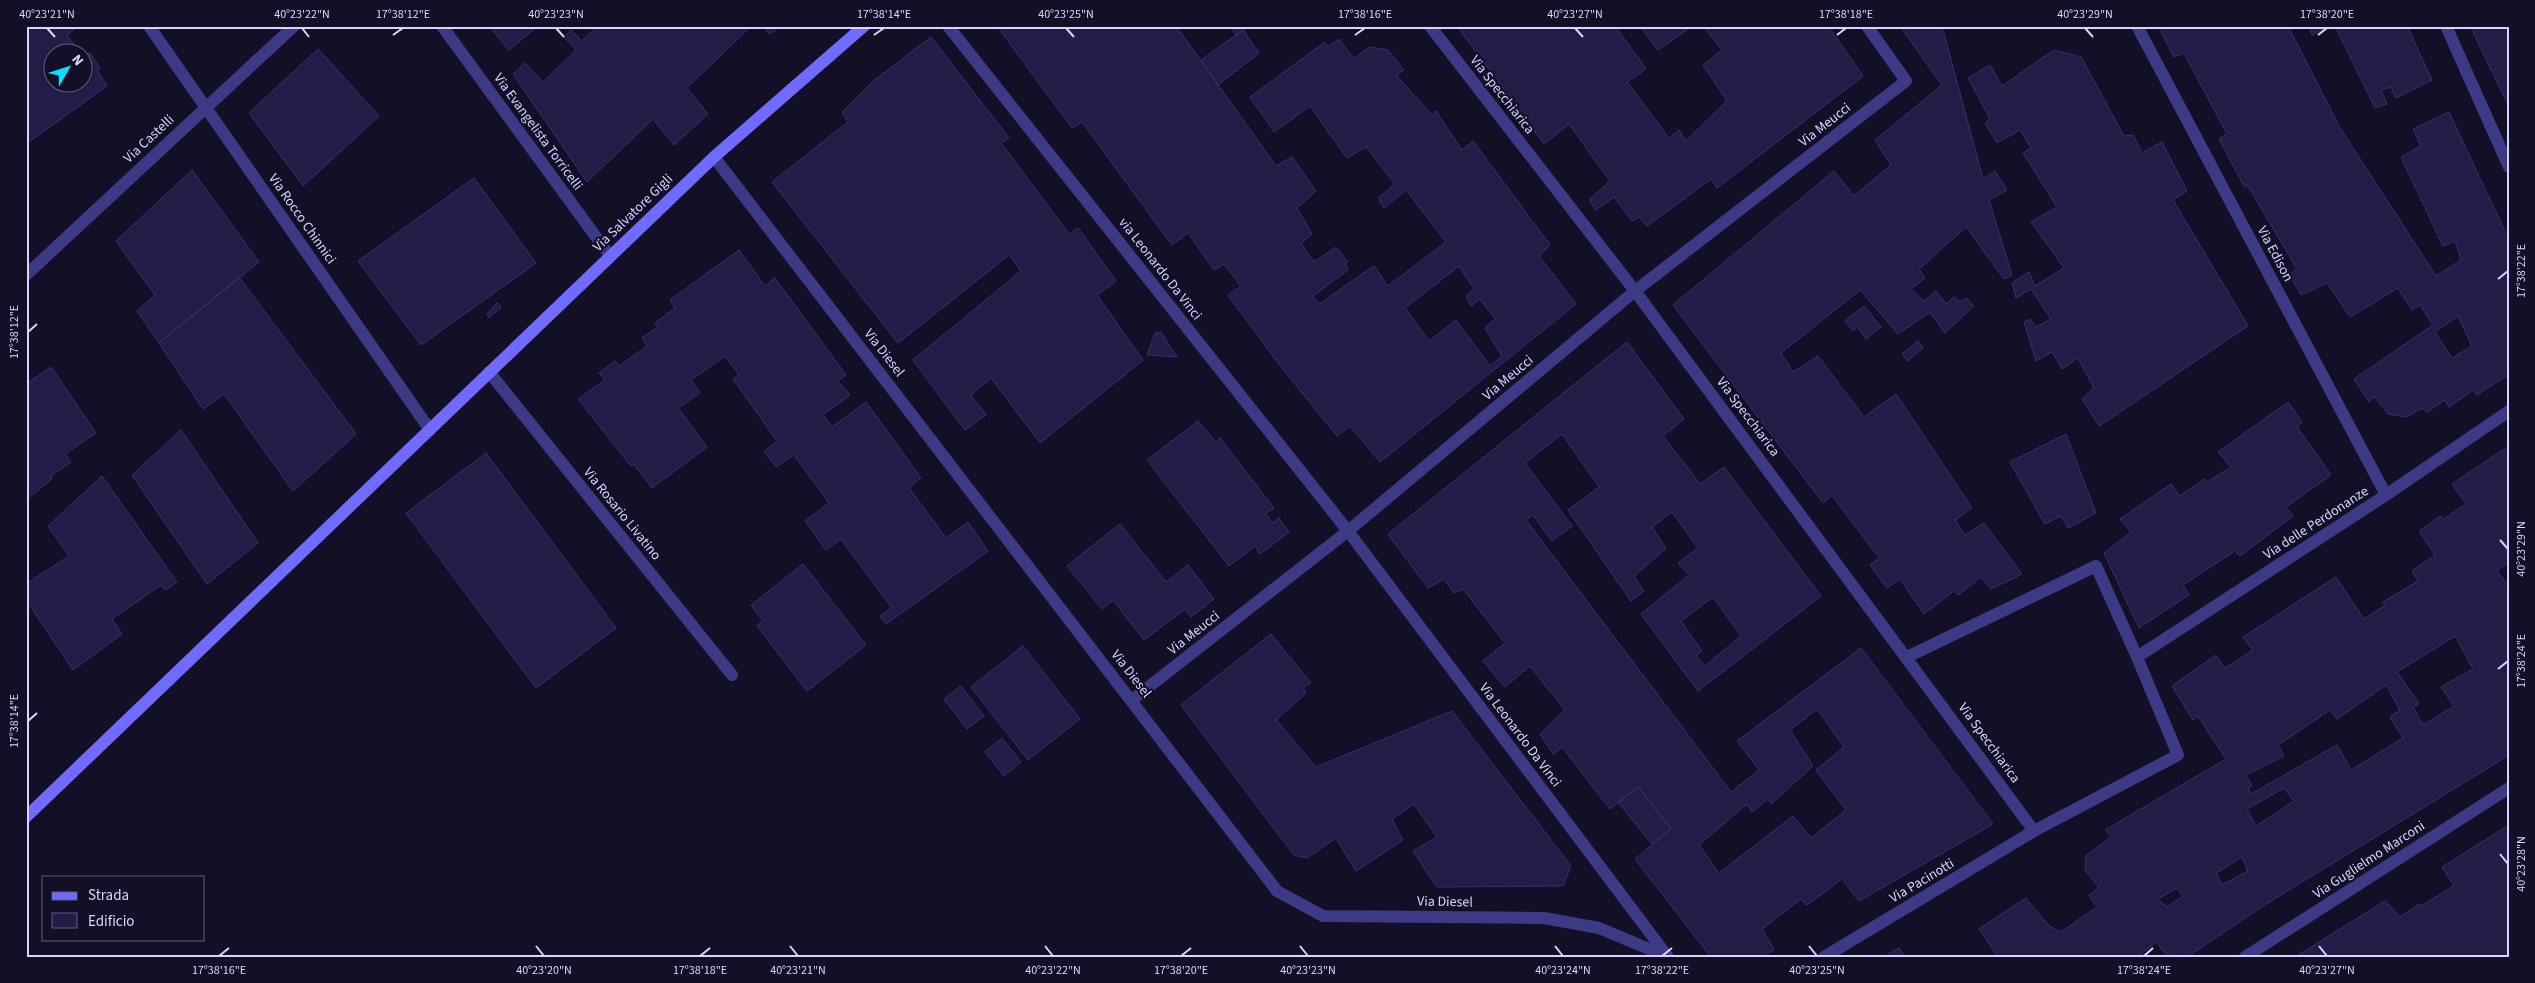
<svg xmlns="http://www.w3.org/2000/svg" width="2535" height="983" viewBox="0 0 2535 983" font-family="'Source Sans 3',sans-serif">
	<style>
		.building { fill: #241b47; stroke: #3b2d73; fill-rule: evenodd }
		.lines { fill: none; stroke-linecap: round; stroke-linejoin: round }
		.street { stroke: #3d3a85; stroke-width: 12 }
		.secondary { stroke: #6f6bff; stroke-width: 12 }
		.ticks { fill: none; stroke: #d9d4ff; stroke-width: 2 }
		.labels { text-anchor: middle; dominant-baseline: central; stroke-width: 4.5; stroke-linejoin: round; paint-order: stroke }
		.street-label { font-size: 14px; fill: #d9d4ff; stroke: #130f26 }
		.neatline { fill: none; stroke: #d9d4ff; stroke-width: 2 }
		.ticks-label { font-size: 12px; text-anchor: middle; fill: #d9d4ff }
	</style>
	<rect width="100%" height="100%" fill="#130f26"/>
	<!-- building -->
	<path class="building" d="M26,26h47l2,3 -8,6 13,17h-28v30h30v-27l8,-2 10,15 -3,2 10,16 -81,58z
		M489,26h49l-29,24z
		M597,26h154l-64,62 21,26 -34,31 -21,-26 -66,63 -74,-108 12,-11 18,19 33,-32 -12,-13 7,-7 11,11z
		M762,26h17l-9,8z
		M997,26h179l100,140 16,-9 24,34 -19,17 15,26 -11,9 13,19 22,-15 12,15 -3,2 3,6 -35,26 6,8 55,-38 14,20 58,-44 -40,-52 -22,18 -6,-10 17,-14 -29,-37 -19,11 -37,-52 -36,26 -24,-35 75,-55 3,5 11,-8 15,20 15,-12 19,3 16,20 -8,5 36,40 4,-4 26,39 11,-9 77,104 -11,11 37,48 -196,158 -30,-36 -13,10 -59,-73 -50,-68 13,-9 -17,-22 -10,6 -26,-37 -16,12 -90,-123 -10,6zM1459,266l15,23 -8,7 5,10 9,-7 15,20 -10,9 17,28 -12,10 -34,-46 -27,21 -24,-33z
		M1230,26h19l-12,10z
		M1457,26h158l31,43 -19,13 42,56 10,-8 7,11 41,-40 -24,-36 19,-15 -19,-24h125l35,50 -146,112 -6,-9 -64,47 -8,-9 -7,4 -18,-24 -18,13 -7,-10 21,-19 -41,-57 -25,20z
		M1640,26h52l-34,24z
		M1900,26h42l41,153 12,-8 12,19 -18,10 23,75 -8,4 -38,-52 -47,42 6,9 -14,11 13,12 12,-10 10,13 8,-7 6,5 6,-4 8,8 -29,27 -15,-21 -32,22 -38,-44 -79,63 12,19 25,-16 46,61 32,-23 76,114 -17,12 10,15 19,-12 38,51 -31,15 -10,-12 -23,18 -4,-4 -30,23 -24,-35 -13,9 -17,-23 9,-7 -47,-63 -9,8 -150,-198 161,-134 20,25 37,-31 -16,-25 67,-55z
		M2158,26h130l52,102 96,148 25,-16 -6,-19 -12,5 -42,-89 20,-11 -8,-17 36,-17 60,128v134l-32,21 -4,-5 -24,17 -4,-7 -18,12 -5,-4 -15,9 -19,-3 -14,-18 -5,6 -15,-23 79,-54 -13,-20 -8,5 -14,-22 -48,29 -23,-34 -26,12 -12,-21 8,-5 -49,-83h-4l-25,-47 8,-5 -43,-81 -10,4zM2458,316l14,30 -20,12 -17,-26z
		M2309,26h21l-18,9z
		M2335,26h72l25,54 -36,18 -5,-11 -10,3 6,14 -12,4z
		M2470,26h39v81z
		M1243,30l16,23 -41,32 -17,-25z
		M931,37l78,101 -8,5 68,91 9,-6 38,53 -19,14 46,65 -103,83 -49,-65 -20,17 15,20 -21,15 -52,-70 108,-89 -12,-16 -111,88 -126,-161 76,-60 -6,-10 30,-30z
		M318,49l61,67 -76,70 -54,-73z
		M2054,50l27,7 43,79 9,-1 9,18 20,-11 25,49 -14,9 75,126 -149,100 -17,-27 12,-11 -16,-30 -16,11 -10,-17 -16,9 -12,-39 6,-3 6,8 15,-8 -20,-30 -15,9 -4,-15 17,-11 6,14 29,-18 -33,-46 26,-15 -34,-54 8,-5 -11,-18 -23,13 -12,-20 5,-5 -22,-40 22,-13 12,21z
		M192,170l67,92 -100,81 -22,-32 18,-16 -39,-54z
		M474,178l62,85 -115,82 -63,-84z
		M739,250l26,36 10,-8 71,97 -8,6 12,14 -27,20 9,12 34,-25 55,76 -12,10 37,50 22,-16 20,29 -102,73 -6,-8 12,-8 -51,-69 -15,11 -21,-29 24,-18 -35,-48 -18,12 -12,-15 13,-11 -44,-62 6,-4 -14,-19 -34,24 9,13 -22,15 29,39 -55,41 -18,-24 -3,2 -53,-67 27,-19 -6,-7 16,-12 4,5 28,-20 -5,-8 16,-11 -3,-4 20,-15 -5,-8z
		M239,277l117,157 -63,57 -69,-97 -21,15 -44,-66z
		M497,303l4,4 -12,11 -2,-4z
		M1864,306l17,21 -15,12 -9,-12 -4,4 -8,-10z
		M1161,332l5,8 11,17 -30,-2 8,-22z
		M1918,341l5,7 -16,13 -5,-7z
		M1627,342l57,77 -21,17 37,48 24,-17 97,129 -123,95 -57,-77 48,-39 -11,-12 20,-15 -26,-36 -20,15 14,21 -32,28 10,15 -13,10 -63,-91 31,-23 -37,-53 -37,29 47,63 -20,15 -19,-26 -7,5 205,272 28,-22 -22,-29 124,-93 132,176 -134,77 -17,-22 -35,26 -6,-6 -39,30 12,21 -13,7h-50l-76,-98 36,-30 -33,-42 -28,22 -48,-62 -9,7 -13,-20 25,-24 -35,-44 -25,21 -22,-26 22,-18 -42,-54 -9,4 -10,-14 -16,9 -40,-54zM1713,597l28,39 -36,30 -9,-10 6,-5 -21,-30zM1817,709l27,38 -28,23 30,40 -35,28 -18,-22 -74,57 -20,-28 48,-41 5,8 16,-13 3,5 42,-38 -23,-36z
		M51,367l45,66 -31,21 6,8 -20,14 1,3 -25,20 -1,-112 3,-2 -2,-2z
		M2288,402l14,20 -5,5 34,48 -45,32 7,9 -53,40 -5,-5 -52,34 6,10 -50,33 -35,-75 27,-21 -11,-13 51,-35 9,12 24,-17 3,3 24,-15 -13,-15z
		M1198,421l18,21 4,-4 54,70 -9,6 8,9 6,-5 10,14 -29,22 -5,-8 -26,20 -82,-106z
		M181,430l77,113 -51,41 -75,-109z
		M2066,434l30,79 -28,15 -7,-12 -16,8 -35,-62z
		M2509,446v116l-12,8 12,18v167l-246,151 -76,51h-11l-3,-4 -5,4 -12,-15 -19,15h-139l-19,-28 47,-31 23,28 12,6 36,-25 -8,-12 10,-8 -14,-17 1,-14 25,-19 -6,-7 121,-71 -28,-43 -5,4 -21,-34 44,-31 9,13 28,-18 -10,-13 93,-60 28,42 21,-14 -2,-3 35,-21 -6,-10 23,-16 -16,-24 21,-15 4,3 22,-15 -14,-20zM2455,636l18,33 -32,18 13,19 -31,19 -10,-18 6,-3 -22,-32zM2386,685l14,25 -10,7 13,21 -52,32 -14,-25 -86,49 -3,-6 4,-2 -6,-11 38,-19 -6,-11 52,-35 7,9zM2284,788l10,13 -38,25 -9,-17zM2242,857l6,14 -26,14 -6,-12zM2177,888l6,8 -16,11 -9,-8z
		M486,453l130,175 -80,60 -130,-175z
		M102,476l75,106 -12,8 -4,-5 -49,34 10,15 -49,36 -47,-70v-16l43,-28 -21,-30z
		M1120,524l46,58 22,-17 26,34 -23,18 -6,-8 -41,31 -31,-40 -11,9 -35,-43z
		M803,564l63,81 -59,46 -50,-65 6,-5 -12,-16z
		M1271,634l40,49 -8,5 3,5 -30,27 40,47 136,-56 119,155 -8,20 -126,1 -24,-36 24,-14 -23,-33 -22,15 11,21 -47,31 -20,-33 -29,20 -13,-3 -113,-150z
		M1023,646l57,73 -52,41 -57,-73z
		M961,686l23,30 -17,13 -23,-30z
		M1002,738l19,24 -17,14 -19,-24z
		M1638,787l33,42 -19,15 -34,-42z
		M2509,825v132h-214l90,-56 15,16 19,-13 2,2 33,-20 -12,-19z
		M1899,948l6,9h-22z"/>
	<g class="lines">
		<!-- street -->
		<path class="street" d="M149,26l281,404
			M442,26l168,230
			M948,26l400,505 320,426
			M1430,26l205,265 399,540
			M2137,26l249,469
			M2446,26l63,141
			M714,157l563,734 46,25 221,2 55,10 69,29
			M26,275l268,-249
			M489,372l243,303
			M2137,657l249,-162 123,-84
			M1132,700l216,-169 287,-240 271,-210 -39,-55
			M1824,957l210,-126 144,-76 -41,-98 -41,-91 -189,91
			M2245,957l264,-169"/>
		<!-- secondary -->
		<path class="secondary" d="M26,817l688,-660 150,-131"/>
	</g>
	<!-- ticks -->
	<path class="ticks" d="M47,28l8,9M302,28l7,9M556,28l8,9M1066,28l8,9M1575,28l8,9M2085,28l8,9M393,35l10,-7M874,35l10,-7M1355,35l10,-7M1837,35l9,-7M2318,35l9,-7M2498,279l10,-8M28,332l9,-8M2500,540l8,9M2498,669l10,-8M28,721l9,-8M2500,854l8,10M536,946l8,10M790,946l8,10M1045,946l8,10M1300,946l8,10M1555,946l8,10M1809,946l8,10M2319,946l8,10M219,956l10,-8M700,956l10,-8M1181,956l10,-8M1662,956l10,-8M2144,956l9,-8"/>
	<g class="labels">
		<!-- street labels -->
		<g class="street-label">
			<text transform="translate(1502 95) rotate(52)">Via Specchiarica</text>
			<text transform="translate(1825 125) rotate(-38)">Via Meucci</text>
			<text transform="translate(538 132) rotate(54)">Via Evangelista Torricelli</text>
			<text transform="translate(149 139) rotate(-43)">Via Castelli</text>
			<text transform="translate(633 213) rotate(-44)">Via Salvatore Gigli</text>
			<text transform="translate(302 219) rotate(55)">Via Rocco Chinnici</text>
			<text transform="translate(2275 254) rotate(62)">Via Edison</text>
			<text transform="translate(1160 269) rotate(52)">via Leonardo Da Vinci</text>
			<text transform="translate(884 353) rotate(52)">Via Diesel</text>
			<text transform="translate(1508 378) rotate(-40)">Via Meucci</text>
			<text transform="translate(1748 417) rotate(53)">Via Specchiarica</text>
			<text transform="translate(622 514) rotate(51)">Via Rosario Livatino</text>
			<text transform="translate(2316 523) rotate(-33)">Via delle Perdonanze</text>
			<text transform="translate(1194 633) rotate(-38)">Via Meucci</text>
			<text transform="translate(1131 674) rotate(52)">Via Diesel</text>
			<text transform="translate(1520 735) rotate(53)">Via Leonardo Da Vinci</text>
			<text transform="translate(1989 743) rotate(54)">Via Specchiarica</text>
			<text transform="translate(2369 860) rotate(-33)">Via Guglielmo Marconi</text>
			<text transform="translate(1922 881) rotate(-31)">Via Pacinotti</text>
			<text transform="translate(1445 902) rotate(1)">Via Diesel</text>
		</g>
	</g>
	<!-- border -->
	<rect width="2535" height="983" fill="none" stroke="#130f26" stroke-width="55"/>
	<!-- legend -->
	<rect x="42" y="876" width="162" height="65" fill="#130f26" stroke="#625e7d"/>
	<rect x="52" y="892" width="25" height="8" fill="#6f6bff" stroke="#625e7d"/>
	<text x="88" y="900" font-size="15" fill="#d9d4ff">Strada</text>
	<rect x="52" y="913" width="25" height="15" fill="#241b47" stroke="#625e7d"/>
	<text x="88" y="926" font-size="15" fill="#d9d4ff">Edificio</text>
	<!-- north arrow -->
	<g transform="translate(68 68) rotate(51)"><circle r="24" fill="#130f26" stroke="#625e7d"/>
	<path d="M0-4L9 19L0 12L-9 19Z" fill="#00e5ff"/>
	<text y="-8" font-size="14" font-weight="bold" text-anchor="middle" fill="#d9d4ff">N</text>
	</g>
	<rect x="28" y="28" width="2480" height="928" class="neatline"/>
	<g class="ticks-label">
		<text x="47" y="18">40°23'21"N</text>
		<text x="302" y="18">40°23'22"N</text>
		<text x="403" y="18">17°38'12"E</text>
		<text x="556" y="18">40°23'23"N</text>
		<text x="884" y="18">17°38'14"E</text>
		<text x="1066" y="18">40°23'25"N</text>
		<text x="1365" y="18">17°38'16"E</text>
		<text x="1575" y="18">40°23'27"N</text>
		<text x="1846" y="18">17°38'18"E</text>
		<text x="2085" y="18">40°23'29"N</text>
		<text x="2327" y="18">17°38'20"E</text>
		<text transform="translate(2521 271) rotate(-90)" y="4">17°38'22"E</text>
		<text transform="translate(14 332) rotate(-90)" y="4">17°38'12"E</text>
		<text transform="translate(2521 549) rotate(-90)" y="4">40°23'29"N</text>
		<text transform="translate(2521 661) rotate(-90)" y="4">17°38'24"E</text>
		<text transform="translate(14 721) rotate(-90)" y="4">17°38'14"E</text>
		<text transform="translate(2521 864) rotate(-90)" y="4">40°23'28"N</text>
		<text x="219" y="974">17°38'16"E</text>
		<text x="544" y="974">40°23'20"N</text>
		<text x="700" y="974">17°38'18"E</text>
		<text x="798" y="974">40°23'21"N</text>
		<text x="1053" y="974">40°23'22"N</text>
		<text x="1181" y="974">17°38'20"E</text>
		<text x="1308" y="974">40°23'23"N</text>
		<text x="1563" y="974">40°23'24"N</text>
		<text x="1662" y="974">17°38'22"E</text>
		<text x="1817" y="974">40°23'25"N</text>
		<text x="2144" y="974">17°38'24"E</text>
		<text x="2327" y="974">40°23'27"N</text>
	</g>
</svg>
